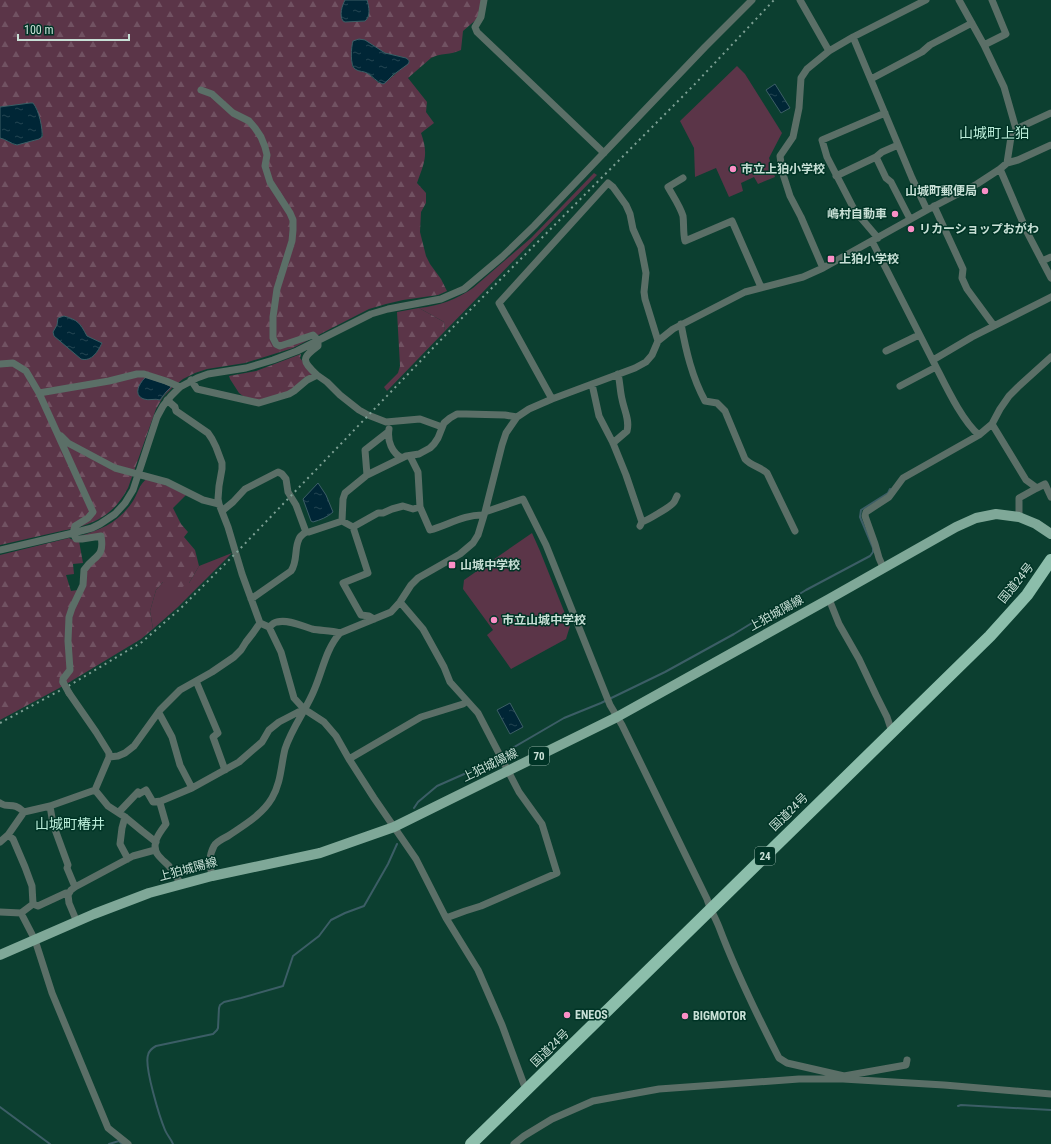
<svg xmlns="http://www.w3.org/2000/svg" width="1051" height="1144" viewBox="0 0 1051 1144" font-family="'Roboto Condensed','Noto Sans JP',sans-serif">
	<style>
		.grass { fill: #5b3548 }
		.forest { fill: url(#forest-firs); fill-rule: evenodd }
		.water { fill: url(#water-ripples); stroke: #3c5e66 }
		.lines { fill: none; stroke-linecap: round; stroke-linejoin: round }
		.stream { stroke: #3c5e66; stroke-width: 2 }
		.street { stroke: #5b6f67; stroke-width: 7 }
		.primary { stroke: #7fa898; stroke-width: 10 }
		.highway { stroke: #8cbeab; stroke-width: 12 }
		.rail { stroke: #7da094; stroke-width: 2; stroke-dasharray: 2 4; stroke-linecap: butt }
		.street-bridge { stroke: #5b6f67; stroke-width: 7 }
		.poi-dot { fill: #fa8fc6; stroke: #003426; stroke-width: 1.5 }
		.labels { text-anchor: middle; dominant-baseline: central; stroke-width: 3; stroke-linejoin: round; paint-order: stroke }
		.shield { fill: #003426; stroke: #8caca1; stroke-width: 1 }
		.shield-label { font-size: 11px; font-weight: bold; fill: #c8e0d6 }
		.poi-label { font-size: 12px; font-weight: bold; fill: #c8e0d6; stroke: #003426; text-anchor: start }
		.street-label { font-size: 12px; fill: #c8e0d6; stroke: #003426 }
		.quarter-label { font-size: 14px; fill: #baedd9; stroke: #003426 }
	</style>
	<defs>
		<pattern id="forest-firs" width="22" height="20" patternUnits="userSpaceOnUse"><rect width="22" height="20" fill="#5b3548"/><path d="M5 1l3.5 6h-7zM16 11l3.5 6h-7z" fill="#715262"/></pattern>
		<pattern id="water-ripples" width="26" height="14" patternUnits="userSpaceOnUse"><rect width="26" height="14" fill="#002636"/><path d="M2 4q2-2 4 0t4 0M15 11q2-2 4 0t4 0" fill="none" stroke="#244552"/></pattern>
	</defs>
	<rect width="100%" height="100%" fill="#0c3f30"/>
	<!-- grass -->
	<path class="grass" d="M737,66l8,8 37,59 -13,25 6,19 -17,7 -4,-7 -13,6 2,8 -14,6 -13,-29 -21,9 -1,-29 -14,-27z
		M594,173l3,2 -152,156 -1,-9 -25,-14c20,-2 38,-9 54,-20l58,-50z
		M532,533l8,18 30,75 -4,13 -55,30 -24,-34 6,-5 -30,-41 1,-9z
		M232,553l-54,54 -25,22 -3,-18 6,-21 7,-8 26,1 10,-17z"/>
	<!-- forest -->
	<path class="forest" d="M0,0h345l-1,2 1,20 20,-1 4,-5 -2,-16h115l-4,18 -15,13 -2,19c-10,5 -21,3 -30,8l-23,20 19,24 -1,10 8,11 -13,10c8,22 3,30 -4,50l9,10v10l-5,9 -1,20 6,24 4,8 11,15 6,12 -9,4 -35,5 -17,4 -17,5 -76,39 -48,15 -38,6 -12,4 -12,6 -11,9 -9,9 -7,12 -28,79c-7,13 -16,24 -29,31 -13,7 -28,10 -42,13 -19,4 -38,9 -57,13v-407l4,1 11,6 28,-9 -6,-27 -7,-6 -30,4zM352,45l50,12 -2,13 -15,13h-6l-12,-10 -12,-4 -3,-3zM57,325h24l5,11 16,7 -5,9 -6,6 -10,1 -27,-23 -1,-4zM171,387l-11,13c-8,-3 -16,3 -22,-6z
		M419,308l25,14 1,9 -58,60 -3,-4 14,-14 2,-7 -3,-54z
		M301,354l-1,4 13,16 -9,4 -11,11 -10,5 -24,7 -16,-5 -4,-3 -9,-14 -1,-3 27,-5z
		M148,478l39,16 -14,14 8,16 7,8 -4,5 11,13 4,16 -10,17 -10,6 -16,-7 -7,8 -6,21 3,18 -12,10 -73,44 -3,-2 6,-11 -1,-46 15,-54 14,-12 3,-24 -23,2c23,-6 41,-15 54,-35 6,-10 6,-17 15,-23z
		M69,538l6,3h4l4,22 -10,1 1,10 -8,1 5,16 7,-1 -8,17 -1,59 -6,20 -63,34v-165z"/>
	<!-- water -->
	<path class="water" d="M345,0h22c2,7 4,16 -2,21l-20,1 -2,-1c-4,-6 -1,-15 2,-21z
		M359,39l6,1 20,13 21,5c3,2 4,3 2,6l-15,11 -8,8 -2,1c-7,-2 -10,-8 -16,-11 -3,-2 -8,-1 -12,-4 -5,-3 -4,-22 -2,-28z
		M775,84l15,24 -9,5 -15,-23z
		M30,103h3c6,7 10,26 9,34l-3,2 -22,6c-6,-1 -11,-6 -17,-7v-31z
		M64,316c14,4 16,7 23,20l15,7c-4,8 -10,19 -21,16l-27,-23 -1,-4 4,-7 1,-7z
		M146,377l25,9v1l-5,5 -6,8c-5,-2 -11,1 -16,-1 -12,-4 -4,-17 2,-22z
		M318,483l8,12 7,17c-5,5 -13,8 -20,10l-2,-1 -8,-22z
		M510,703l13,24 -13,7 -13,-24z"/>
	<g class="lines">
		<!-- stream -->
		<path class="stream" d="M414,808l4,-6 19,-16 43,-19 84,-49 37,-15 64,-31 69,-38 72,-44 64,-34 3,-4v-4l-13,-31 1,-7 27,-17 2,-4
			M958,1106l3,-1 90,5
			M0,1107l50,37
			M109,1144l10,-3 3,3
			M173,1144c-2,-5 -6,-9 -8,-14 -5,-12 -21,-63 -17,-75 1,-4 4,-7 8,-9l57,-12 4,-4 1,-2 1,-20 1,-3 4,-3 17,-4 42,-12 10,-30 26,-20 12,-16 14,-7 19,-7 24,-42 9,-20"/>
		<!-- street -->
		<path class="street" d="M484,0l-3,17 -6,10 2,5 127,121
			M800,0l29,51
			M959,0l25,45 20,42 12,42
			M853,37l59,141 15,32
			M984,45l22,-11 -14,-34
			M871,79l51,-27 8,-7 42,-22
			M201,90l11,4 21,19 16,8 6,7 6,9 4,10 2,8 -2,11 5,16 20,31 3,7v10l-1,11 -15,48 -4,28v21l3,6 4,2 33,-11 5,5v6c-16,12 -17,14 -1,29
			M876,157l10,21 5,4 19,37
			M1007,163l11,-3 33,-15
			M1000,169l27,63 24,46
			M836,176l40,-19 6,-5 16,-7
			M683,178l-15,9c5,9 12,19 15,29 1,8 0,17 2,25l47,-20 29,66
			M934,206l29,63 -1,9 5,11 25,34 2,2
			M878,238l-23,-27 -28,-54 -5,-17 63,-27
			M872,241c20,40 41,80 61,120 11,21 28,59 46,74
			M1042,261l9,-4
			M823,268l-22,-51 -11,-21 -8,-25 -2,-15 13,-19 6,-29 2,-30 6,-9 22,-18 24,-14 73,-37
			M681,324c5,27 11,53 24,77l12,2 8,8 20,48c6,7 16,8 22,14l28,58
			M886,351l33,-16
			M933,360l39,-23 79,-40
			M0,364l13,-1 13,8 13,22 54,119 -5,6 -13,8 -2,7 3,6h6l19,-3c4,22 -7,19 -17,34l-1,15 -11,23 -3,9 -1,24 2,29 -7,9v3
			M191,380l6,9 62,14 30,-9 5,-3 13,-11 10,-5 10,7 13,13 19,15 9,5 18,7 34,-3 22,8
			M592,384l7,32 14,27 13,32 16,47
			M900,386l36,-19
			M39,393l70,-12 28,-7h7l22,7 14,6
			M552,399l-53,-96 109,-120 5,4 13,18 4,9 3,15 8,18 5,26 -2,19 1,7 13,42
			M167,400l8,7 1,4 3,2 29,20 4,6 4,8 6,16v6l-3,17 -1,13 1,5 9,23 14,47 18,49 9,4 12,25 13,46 10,11 20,13 12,14 13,23 25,39 42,61 30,59 32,52 24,55 24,65
			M992,424l34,56 11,8 -18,10v19
			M389,429c-2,12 3,24 13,29
			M61,436l7,7 47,25 52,14 36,18 16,4
			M613,443l14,-12c3,-11 -3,-21 -5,-32 -2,-8 -2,-17 -4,-25
			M410,456l8,16 2,35 10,23c18,-5 35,-16 54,-15
			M367,475l-2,-25 23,-18
			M1037,488l8,-4 6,13
			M222,511l11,-9 12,-13 33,-17 4,2 4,5 2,13 8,13 10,27
			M485,512l38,-13 23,46 64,160 12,20 85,174c3,10 8,18 12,28 17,45 38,88 60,131l8,5 57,13 62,-11 1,-5
			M342,521l1,-22 2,-6 22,-18 39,-19 13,-2 11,-6 4,-4 4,-6 6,-15 6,-5 7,-4h9l39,1 12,2
			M640,526l2,-4c4,-1 30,-16 32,-20 1,-1 2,-4 3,-6
			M353,527l15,46 -25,10 18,32 8,1 5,3
			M0,550l73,-17 19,-5 8,-4 15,-10 10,-11 8,-13 24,-73 6,-11 8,-10 9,-9 17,-9 11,-4 38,-6 27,-8 24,-9 74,-37 17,-5 53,-10 23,-10 6,-5 32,-27 32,-31 171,-179 47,-47
			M883,567l-4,-9 -4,-14 -10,-28 1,-4 23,-15 14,-19 76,-43 13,-11 8,-15 9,-13 9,-9 33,-30
			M251,599l40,-28c7,-10 3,-22 8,-32 1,-3 4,-5 7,-7h3l33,-11 11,6 25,-14h5l9,-4 11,-3 10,3 7,-2
			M829,599l10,25 20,35 17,36 11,22 5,15
			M400,602l23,27 21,38 6,15 28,31 41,79 23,32 15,49 -76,33 -16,5 -19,7
			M269,627c3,-2 5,-5 8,-5 11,-3 25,4 35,7 9,2 18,1 28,4
			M196,681l22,52 -5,4 12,33
			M159,713l13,24 8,28 12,23
			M109,757l9,-1 7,-3 9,-7 26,-36 20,-20 32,-18 22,-15 7,-7 5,-8 7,-9 7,-10
			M349,759l72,-42 42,-13 4,-3
			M95,790l13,16 17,11 17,14 14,11
			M0,803c8,6 13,-2 24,9
			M50,806l3,18 15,41 -1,3 8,19 -4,3 -3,5 1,8 8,19
			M119,812l19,-20 1,2 7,-4 7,12 8,-1
			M125,817l-3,11 -2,16 8,15
			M8,835l5,4 12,28 7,19 1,18 -12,9 14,27 17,53 56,135 20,16
			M0,842l8,-7 16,-23 26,-6 45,-16 14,-33v-4l-13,-21 -27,-39
			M212,876c-2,-11 -4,-19 2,-30 2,-4 10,-8 14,-10 16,-11 34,-21 44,-38 9,-15 9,-33 13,-49 7,-22 22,-40 30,-61 8,-19 11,-39 25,-55l51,-21 9,-10 11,-17 7,-7 42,-24 13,-11 5,-8 7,-23 17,-67 4,-12 11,-16 12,-8 23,-10 83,-31 11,-6 6,-7 6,-14 15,-12 72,-37 58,-15 20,-9 104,-58 50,-26 23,-15 7,-6 4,-26 5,-8 35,-16
			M181,884c-4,-6 -8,-12 -12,-18 -4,-4 -8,-7 -11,-11 -8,-11 2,-23 8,-31l-6,-21 1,-2 31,-13 47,-26 23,-20 7,-12 10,-8 25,-13
			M75,887l58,-31 22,-6
			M33,904l5,2 28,-13h3
			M0,912l21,1
			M514,1144l10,-8 28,-17 41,-18 66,-12 140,-10h44l101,6 107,9"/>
		<!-- primary -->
		<path class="primary" d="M0,955l94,-41 55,-21 63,-17 108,-23 74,-26 223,-110 212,-118 127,-72 20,-9 20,-4 23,3 17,7 15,10"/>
		<!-- highway -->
		<path class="highway" d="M471,1144l519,-508 37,-41 24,-35"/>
		<!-- rail -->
		<path class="rail" d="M0,723l70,-38 72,-43 38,-33 55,-55 224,-233 235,-236 80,-85"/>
		<!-- street-bridge -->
		<path class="street-bridge" d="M63,682l6,11"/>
	</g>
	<!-- markers -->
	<g class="poi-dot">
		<circle cx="733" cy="169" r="4"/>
		<circle cx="985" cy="191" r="4"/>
		<circle cx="895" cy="214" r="4"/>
		<circle cx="911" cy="229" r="4"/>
		<rect x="827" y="255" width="8" height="8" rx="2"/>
		<rect x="448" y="561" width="8" height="8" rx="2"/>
		<circle cx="494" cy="620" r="4"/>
		<circle cx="567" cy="1015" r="4"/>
		<circle cx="685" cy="1016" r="4"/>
	</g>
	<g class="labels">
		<!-- shield labels -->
		<g class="shield">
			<rect x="529" y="747" width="20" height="18" rx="3"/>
			<rect x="755" y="847" width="20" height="18" rx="3"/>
		</g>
		<g class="shield-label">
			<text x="539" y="756">70</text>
			<text x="765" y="856">24</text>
		</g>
		<!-- poi labels -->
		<g class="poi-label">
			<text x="741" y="169">市立上狛小学校</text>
			<text x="977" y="191" text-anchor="end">山城町郵便局</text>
			<text x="887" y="214" text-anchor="end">嶋村自動車</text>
			<text x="919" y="229">リカーショップおがわ</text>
			<text x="839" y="259">上狛小学校</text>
			<text x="460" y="565">山城中学校</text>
			<text x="502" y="620">市立山城中学校</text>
			<text x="575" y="1015">ENEOS</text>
			<text x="693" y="1016">BIGMOTOR</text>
		</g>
		<!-- street labels -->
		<g class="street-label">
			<text transform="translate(1016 583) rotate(-51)">国道24号</text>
			<text transform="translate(776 613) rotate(-29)">上狛城陽線</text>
			<text transform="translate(490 765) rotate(-26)">上狛城陽線</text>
			<text transform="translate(789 812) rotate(-44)">国道24号</text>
			<text transform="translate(188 869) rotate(-15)">上狛城陽線</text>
			<text transform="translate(550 1048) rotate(-44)">国道24号</text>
		</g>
		<!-- quarter labels -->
		<g class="quarter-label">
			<text x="994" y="133">山城町上狛</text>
			<text x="70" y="824">山城町椿井</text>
		</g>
	</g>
	<!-- scale -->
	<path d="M18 34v6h111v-6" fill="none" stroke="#c8e0d6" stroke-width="2"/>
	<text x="24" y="34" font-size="12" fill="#c8e0d6" stroke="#003426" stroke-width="3" paint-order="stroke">100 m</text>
</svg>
